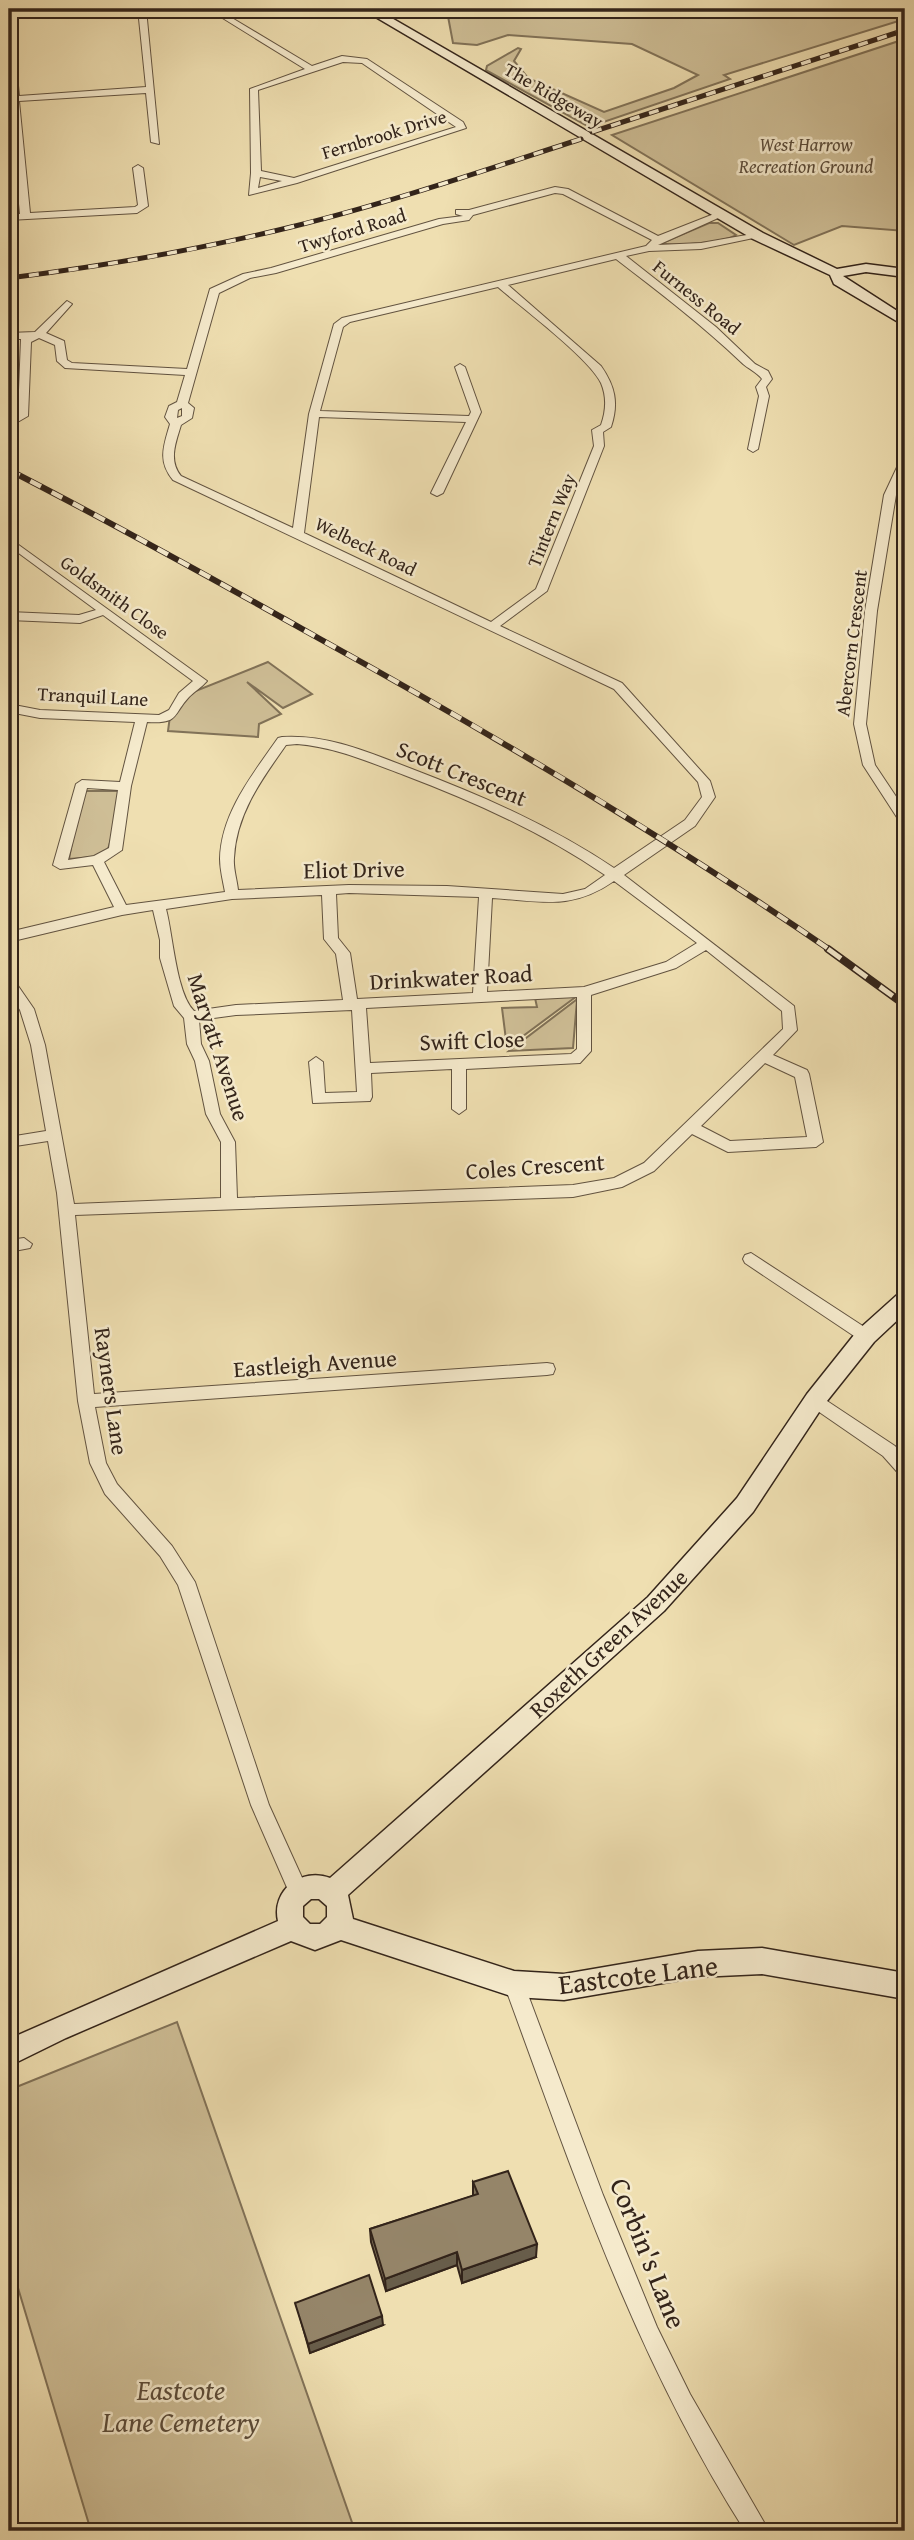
<svg xmlns="http://www.w3.org/2000/svg" width="914" height="2540" viewBox="0 0 914 2540" font-family="'Gentium Book Plus',serif">
	<style>
		.green { fill: #cfbf97; stroke: #817258; stroke-width: 2 }
		.lines { fill: none; stroke-linecap: round; stroke-linejoin: round }
		.street-casing { stroke: #625340; stroke-width: 2 }
		.secondary-casing { stroke: #33241a; stroke-width: 3 }
		.street { fill: #f5eacc; fill-rule: evenodd }
		.secondary { fill: #f5eacc; fill-rule: evenodd }
		.rail-far2-casing { stroke: #33241a; stroke-width: 5 }
		.rail-far1-casing { stroke: #33241a; stroke-width: 6 }
		.rail-casing { stroke: #33241a; stroke-width: 8 }
		.rail-far2 { stroke: #f5eacc; stroke-width: 3.5; stroke-dasharray: 10; stroke-linecap: butt }
		.rail-far1 { stroke: #f5eacc; stroke-width: 4.5; stroke-dasharray: 12; stroke-linecap: butt }
		.rail { stroke: #f5eacc; stroke-width: 5; stroke-dasharray: 16; stroke-linecap: butt }
		.wall { fill: #80725a; stroke: #33241a; stroke-width: 2 }
		.shaded-wall { fill: #685d4a; stroke: #33241a; stroke-width: 2 }
		.building { fill: #958569; stroke: #33241a; stroke-width: 2 }
		.labels { text-anchor: middle; dominant-baseline: central; stroke-width: 5; stroke-linejoin: round; paint-order: stroke }
		.far-street-label { font-size: 19px; fill: #33241a; stroke: #f5eacc }
		.far-park-label { font-size: 19px; font-style: italic; fill: #5a4b39; stroke: #f5eacc }
		.street-label { font-size: 23px; fill: #33241a; stroke: #f5eacc }
		.near-street-label { font-size: 28px; fill: #33241a; stroke: #f5eacc }
		.near-park-label { font-size: 28px; font-style: italic; fill: #5a4b39; stroke: #f5eacc }
	</style>
	<rect width="100%" height="100%" fill="#efdfb1"/>
	<filter id="stains"><feTurbulence type="fractalNoise" baseFrequency=".00286" numOctaves="4"/><feColorMatrix values="0 0 0 0 .2 0 0 0 0 .09 0 0 0 0 .02 0 0 0 .5 -.17"/></filter>
	<radialGradient id="worn" r=".72"><stop offset=".6" stop-color="#630" stop-opacity="0"/><stop offset="1" stop-color="#630" stop-opacity=".3"/></radialGradient>
	<!-- green -->
	<path class="green" d="M433,9h472v10l-181,56 6,4 -141,48 -89,-49 -14,-8 1,-4 31,-18 3,1 -7,12 14,17 76,34 70,-24 24,-13 -66,-31 -124,-9 -31,10 -24,-2 -6,-32z
		M905,39v192l-63,-5 -48,19 -182,-110z
		M709,223h9l18,12c-12,7 -61,12 -74,8z
		M268,662l44,32 -29,14 -36,-26 34,32 -22,10 -1,13 -90,-6 2,-15 13,-20z
		M81,791h44l-19,65 -37,3z
		M577,996l-70,52 -5,-40 35,-1 -2,-9z
		M577,1000l-4,48 -64,3 67,-51z
		M177,2022l178,509h-264l-82,-273v-168z"/>
	<g class="lines">
		<!-- street casing -->
		<g class="street-casing">
			<path id="street" d="M138,9h8l13,135 -8,-2 -5,-49 -127,8 11,112 105,-6 3,-2 -5,-37 5,-3 5,3 5,38 -11,7 -128,7v-6h11l-11,-112v-70l4,2 6,62 127,-9z
				M208,9h9l9,5 19,-5h12l-25,9 80,48 30,-10 25,3 96,63 3,6 -169,55 -48,12 2,-22 -1,-84 55,-20zM343,62l19,1 94,64 -162,51 -33,-7 -3,-81zM260,177l22,4 -24,7z
				M555,187l13,2 90,47 61,-24 8,2 -69,31 43,-2 57,-10 5,3 -62,13 -52,2 -23,5 90,71 39,37 13,7 4,8 -6,8 3,9 -11,53 -5,3 -5,-3 11,-53 -3,-9 6,-8c-5,-7 -14,-10 -21,-17 -39,-37 -82,-70 -125,-103l-108,26 93,81c14,20 18,37 10,61l-8,5 1,14 -57,145 -47,35 122,57 88,98 5,16 -20,29 -71,49 170,131 3,24 -24,25 34,15 2,4 14,68 -7,5 -88,5 -36,-18 -38,37 -32,16 -49,10 -498,18 19,179 453,-31 6,1 2,5 -2,5 -6,1 -452,32 11,56 11,21 55,62 23,36 74,223 40,88 -3,6 -7,3 -7,-3 -41,-94 -73,-220 -18,-29 -55,-62 -15,-31 -12,-62 -21,-208 -9,-52 -39,6v-10l37,-6 -15,-86 -11,-35 -11,-17v-15l5,2 20,29 11,36 29,159 147,-6v-56l-15,-28 -11,-53 -8,-17 -3,-26 -10,-12 -14,-48v-18l-7,-30 -31,5 -113,27v-10l105,-25 -21,-42 -33,4 -7,-4 23,-81 6,-4 38,2 15,-60 -95,-4 -31,-6v-8l31,6 119,5 10,-5 10,-17 14,-12 -90,-66 -23,8 -71,-3v-8l70,3 17,-5 -87,-64v-8l198,143c-5,6 -12,10 -18,16 -17,18 -9,27 -42,25l-16,64 -9,64 -18,12 22,43 99,-13c-2,-11 -5,-22 -5,-33 1,-46 33,-85 58,-121l4,-1c46,-3 88,16 130,32 71,27 139,57 202,99l71,-48 17,-23 -4,-15 -84,-93 -441,-209c-16,-19 -9,-35 -3,-56l-5,-7 4,-11 8,-4 8,-27 -120,-7 -8,-7 -2,-16 -16,-7 -8,4 -3,74 -19,11v-7l9,-5 3,-76h-12v-6l26,-1 32,-31 5,3 -26,29 18,8 3,19 5,3 115,6 23,-80 33,-15 28,-6 168,-49 24,-3 -7,-2v-4h13zM555,193l8,1 89,46 -6,6 -304,72 -8,6 -25,90 -16,114 -112,-52c-13,-16 -5,-34 0,-51l11,-7 2,-10 -6,-5 31,-110 31,-15 26,-5 167,-49 26,-4 4,-5zM498,287c24,21 91,71 103,96 6,14 5,28 0,42l-9,5 2,16 -58,143 -45,33 -187,-89 15,-116 147,5 -35,71 6,3 6,-3 38,-81 -16,-45 -5,-3 -5,3 16,45 -2,4 -149,-5 23,-84 7,-5zM182,408v8l-5,2 1,-8zM297,744c38,3 72,18 107,31 71,27 138,57 201,100l-20,14 -22,5 -116,-8 -98,-1 -111,5c-1,-10 -5,-22 -4,-32 2,-44 28,-79 52,-113zM87,788l31,2 -9,58 -15,8 -26,4zM614,881l83,62 -31,19 -82,25 -97,5 5,-94c50,3 79,13 122,-17zM349,893l130,4 -6,96 -116,6 -7,-46 -12,-15 -2,-44zM322,895l2,44 12,15 7,46 -107,5 -42,6c-18,-18 -21,-76 -28,-102l66,-10zM706,950l76,61 1,18 -139,134 -30,15 -41,7 -336,13 -2,-56 -15,-28 -11,-53 -8,-17 -2,-24 37,-5 116,-5 5,82 -32,1 -2,-31 -7,-5 -7,5 4,41 57,-2 2,-4 -1,-24 81,-4v40l7,5 7,-5v-40l114,-6 11,-12v-56l85,-27zM577,997v52l-6,5 -201,9 -4,-55zM765,1063l30,14 12,60 -77,4 -29,-15z
				M905,460v14l-9,21 -19,116 -11,113 9,41 30,45v13l-5,-1 -37,-57 -9,-41 11,-113 19,-116 15,-32z
				M905,1080v22l-7,-5v-12z
				M24,1238l8,6 -2,4 -21,4v-12z
				M751,1253l121,79 2,4 -2,4h-12l-115,-77 -2,-4 2,-4z
				M815,1393l80,53 10,12v18l-6,-2 -16,-18 -74,-51 -2,-5 2,-5z
				M514,1974l7,3 3,7 79,211 54,132 33,67 79,137h-24c-110,-173 -171,-356 -241,-547l3,-7z"/>
		</g>
		<!-- secondary casing -->
		<g class="secondary-casing">
			<path id="secondary" d="M362,9h14l387,224 74,36 29,-5 39,5v8l-39,-5 -23,4 62,40v10l-71,-42 -4,-9 -77,-36z
				M905,1293v20l-31,29 -51,64 -70,106 -89,99 -316,284 5,24 161,52 50,3 134,-23 64,-3 143,25v26l-143,-25 -64,3 -134,23 -50,-3 -173,-57 -26,10 -24,-9 -225,97 -57,28v-27l269,-118c-7,-31 24,-54 52,-43l318,-281 89,-99 70,-104 51,-64 39,-35zM311,1899h8l8,7v11l-7,7h-10l-7,-7v-11z"/>
		</g>
		<!-- street -->
		<use href="#street" class="street"/>
		<!-- secondary -->
		<use href="#secondary" class="secondary"/>
		<!-- rail-far2 casing -->
		<g class="rail-far2-casing">
			<path id="rail-far2" d="M592,132l313,-102
				M9,278c95,-12 189,-28 282,-51 98,-24 194,-57 290,-88"/>
		</g>
		<!-- rail-far1 casing -->
		<g class="rail-far1-casing">
			<path id="rail-far1" d="M9,470c105,54 208,111 311,169 175,97 346,198 510,311"/>
		</g>
		<!-- rail casing -->
		<g class="rail-casing">
			<path id="rail" d="M828,949l77,56"/>
		</g>
		<!-- rail-far2 -->
		<use href="#rail-far2" class="rail-far2"/>
		<!-- rail-far1 -->
		<use href="#rail-far1" class="rail-far1"/>
		<!-- rail -->
		<use href="#rail" class="rail"/>
	</g>
	<!-- wall -->
	<path class="wall" d="M473,2182l63,75 -74,26 -5,-18 -71,26 -15,-49 -1,-13 103,-33z
		M296,2303l87,22 -73,28z"/>
	<!-- shaded-wall -->
	<path class="shaded-wall" d="M537,2244l-1,13 -74,26v-13z
		M457,2252v13l-71,26 -1,-12z
		M382,2316l1,9 -73,28 -2,-9z"/>
	<!-- building -->
	<path class="building" d="M508,2171l29,73 -75,26 -5,-18 -72,27 -15,-50 108,-35 -5,-12z
		M369,2275l13,41 -74,28 -13,-41z"/>
	<g class="labels">
		<!-- far-street labels -->
		<g class="far-street-label">
			<text transform="translate(554 95) rotate(30)">The Ridgeway</text>
			<text transform="translate(384 134) rotate(-17)">Fernbrook Drive</text>
			<text transform="translate(352 230) rotate(-17)">Twyford Road</text>
			<text transform="translate(697 297) rotate(39)">Furness Road</text>
			<text transform="translate(551 520) rotate(-68)">Tintern Way</text>
			<text transform="translate(366 546) rotate(26)">Welbeck Road</text>
			<text transform="translate(115 597) rotate(36)">Goldsmith Close</text>
			<text transform="translate(851 643) rotate(-83)">Abercorn Crescent</text>
			<text transform="translate(93 696) rotate(3)">Tranquil Lane</text>
		</g>
		<!-- far-park labels -->
		<g class="far-park-label">
			<text x="806" y="144">West Harrow<tspan x="806" dy="22">Recreation Ground</tspan></text>
		</g>
		<!-- street labels -->
		<g class="street-label">
			<text transform="translate(462 773) rotate(22)">Scott Crescent</text>
			<text transform="translate(354 869) rotate(-1)">Eliot Drive</text>
			<text transform="translate(451 977) rotate(-3)">Drinkwater Road</text>
			<text transform="translate(472 1040) rotate(-2)">Swift Close</text>
			<text transform="translate(219 1047) rotate(72)">Maryatt Avenue</text>
			<text transform="translate(535 1166) rotate(-4)">Coles Crescent</text>
			<text transform="translate(315 1363) rotate(-4)">Eastleigh Avenue</text>
			<text transform="translate(112 1391) rotate(82)">Rayners Lane</text>
			<text transform="translate(608 1643) rotate(-43)">Roxeth Green Avenue</text>
		</g>
		<!-- near-street labels -->
		<g class="near-street-label">
			<text transform="translate(638 1974) rotate(-7)">Eastcote Lane</text>
			<text transform="translate(649 2253) rotate(68)">Corbin's Lane</text>
		</g>
		<!-- near-park labels -->
		<g class="near-park-label">
			<text x="181" y="2389">Eastcote<tspan x="181" dy="32">Lane Cemetery</tspan></text>
		</g>
	</g>
	<!-- margin -->
	<rect width="914" height="2540" fill="none" stroke="#efdfb1" stroke-width="35"/>
	<rect x="10" y="10" width="893" height="2519" fill="none" stroke="#33241a" stroke-width="3.5"/>
	<rect x="18" y="18" width="879" height="2505" fill="none" stroke="#33241a" stroke-width="2"/>
	<rect width="100%" height="100%" filter="url(#stains)"/>
	<rect width="100%" height="100%" fill="url(#worn)"/>
</svg>
